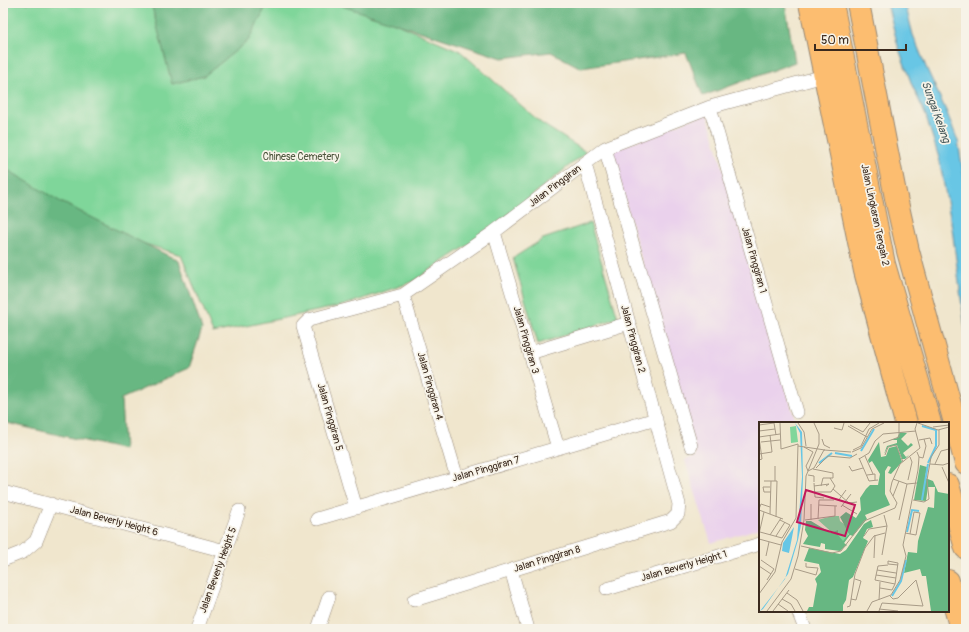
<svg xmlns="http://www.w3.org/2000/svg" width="969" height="632" viewBox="0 0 969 632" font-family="Pangolin,sans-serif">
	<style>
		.built { fill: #ead1ec }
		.green { fill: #7fd69a; stroke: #5d805c }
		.forest { fill: #67b782; stroke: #517050 }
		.water { fill: #67c6e5; stroke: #517882 }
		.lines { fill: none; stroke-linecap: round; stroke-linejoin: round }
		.street-casing { stroke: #968876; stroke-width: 14 }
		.highway-casing { stroke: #968876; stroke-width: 24 }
		.street { stroke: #fff; stroke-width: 13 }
		.highway { stroke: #fcbd6f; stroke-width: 22 }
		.labels { text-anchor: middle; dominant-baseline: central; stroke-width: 3.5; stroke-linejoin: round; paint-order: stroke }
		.park-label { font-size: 10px; fill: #4c553d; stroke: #f7f3e8 }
		.street-label { font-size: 10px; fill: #3b2a1e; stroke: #f7f3e8 }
		.water-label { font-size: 11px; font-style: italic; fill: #48595a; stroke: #f7f3e8 }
		.inset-river { fill: none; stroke: #67c6e5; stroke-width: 2 }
		.inset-road { fill: none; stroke: #a89b87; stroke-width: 1 }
		.view { fill: #c2185b; fill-opacity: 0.15; stroke: #c2185b; stroke-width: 2 }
		.inset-edge { fill: none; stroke: #3b2a1e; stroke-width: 2 }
	</style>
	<rect width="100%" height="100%" fill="#f7f3e8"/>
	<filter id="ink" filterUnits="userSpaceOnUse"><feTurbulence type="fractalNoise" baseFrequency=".025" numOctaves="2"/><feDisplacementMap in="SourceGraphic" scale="8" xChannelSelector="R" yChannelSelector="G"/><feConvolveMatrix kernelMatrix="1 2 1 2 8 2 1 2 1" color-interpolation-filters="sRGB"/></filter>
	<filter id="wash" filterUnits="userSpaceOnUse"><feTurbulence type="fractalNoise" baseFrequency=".012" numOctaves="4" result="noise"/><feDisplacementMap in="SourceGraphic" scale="16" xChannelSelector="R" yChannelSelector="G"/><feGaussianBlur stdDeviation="0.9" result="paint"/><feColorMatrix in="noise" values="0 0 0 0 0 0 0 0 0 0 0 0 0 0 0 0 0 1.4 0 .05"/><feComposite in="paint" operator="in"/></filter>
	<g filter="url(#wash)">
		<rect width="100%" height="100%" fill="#f0e6cd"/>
		<!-- built -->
		<path class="built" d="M707,113l89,310h-36v105l-49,15 -26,-83 12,-4 -86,-305z"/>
		<!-- green -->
		<path class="green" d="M3,3h346l111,48 81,72 45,29 -104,84 -70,46 -67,23 -132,28 -32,-78 -81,-25 -97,-40z
			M590,223l28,95 -80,26 -25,-86 30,-19z"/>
		<!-- forest -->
		<path class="forest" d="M151,3h117l-20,38 -44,35 -32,8z
			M333,3h452l10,59 -92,34 -17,-43 -105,15 -30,-16 -49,6z
			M3,167l58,35 118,59 23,68 -13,39 -68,31 3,51 -121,-28z"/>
		<!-- water -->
		<path class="water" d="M887,3h18l8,32 13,32 21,46 11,28 8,49v147l-14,-109 -13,-70 -13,-42 -14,-31 -14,-39z"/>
	</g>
	<g filter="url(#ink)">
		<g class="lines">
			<!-- street casing -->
			<g class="street-casing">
				<path id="street" d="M710,107l87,305
					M605,148l86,298
					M494,232l64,216
					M403,295l54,183
					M530,353l99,-30
					M3,492l222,59
					M356,508l-53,-182 6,-6 94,-25 91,-63 111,-84 105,-41 114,-31
					M317,519l339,-100
					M3,560l20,-8 13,-11 15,-37
					M511,570l17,59
					M607,589l153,-45
					M414,600l257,-79 7,-7 1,-10 -94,-340
					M798,611l7,18
					M197,629l42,-118
					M318,629l11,-32"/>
			</g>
			<!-- highway casing -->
			<g class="highway-casing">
				<path id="highway" d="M810,3l55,268 41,152
					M832,3l52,261 46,159
					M858,3l38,195 12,53 58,212
					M948,485l18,63
					M948,581l13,48"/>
			</g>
			<!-- street -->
			<use href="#street" class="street"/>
			<!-- highway -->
			<use href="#highway" class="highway"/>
		</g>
	</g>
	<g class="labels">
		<!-- park labels -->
		<g class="park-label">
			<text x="301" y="157">Chinese Cemetery</text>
		</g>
		<!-- street labels -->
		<g class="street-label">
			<text transform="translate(555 186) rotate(-37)">Jalan Pinggiran</text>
			<text transform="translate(875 215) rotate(78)">Jalan Lingkaran Tengah 2</text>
			<text transform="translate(754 260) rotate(74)">Jalan Pinggiran 1</text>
			<text transform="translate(633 339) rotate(75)">Jalan Pinggiran 2</text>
			<text transform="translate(526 340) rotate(74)">Jalan Pinggiran 3</text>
			<text transform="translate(430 386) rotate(74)">Jalan Pinggiran 4</text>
			<text transform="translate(330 417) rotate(74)">Jalan Pinggiran 5</text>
			<text transform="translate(486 469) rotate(-16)">Jalan Pinggiran 7</text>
			<text transform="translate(114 521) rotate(15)">Jalan Beverly Height 6</text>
			<text transform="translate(547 559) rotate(-17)">Jalan Pinggiran 8</text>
			<text transform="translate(684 566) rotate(-16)">Jalan Beverly Height 1</text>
			<text transform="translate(218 570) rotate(-70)">Jalan Beverly Height 5</text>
		</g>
		<!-- water labels -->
		<g class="water-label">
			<text transform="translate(936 112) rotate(70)">Sungai Kelang</text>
		</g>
	</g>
	<!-- overview -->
	<g transform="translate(759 422)">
		<rect width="190" height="190" fill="#f0e6cd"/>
		<path d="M37,4l2,16 -7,1 -1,-16zM73,94h7l1,5 8,6 1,6 -5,10 -26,-23z" fill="#7fd69a"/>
		<path d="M141,10l7,1 -6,6 7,7 3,-3 2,2 -10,8 3,4 3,-2 -4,4h-3l-5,-14 -9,2 -4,7 3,-8 10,-3v-3h-6l6,-2zM120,20l2,15 5,-1 3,-8 8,-2 5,16 -11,12 -3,-1 3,-6 -3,-1 -3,5v23l5,11 -25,10 2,4 -14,17 -3,-1 -6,8 3,2 -7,6 -15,-2v-5l-4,-1 -1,4 -17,-3 5,-8 -3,-6 1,-9h5l20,12 7,-3v5l5,6 6,-7 -9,-17 6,-5 10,6 5,-8 -1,-12 6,-9 4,-4h8l2,-11 -8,-13 -3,2 -1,-3zM161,43l7,2 -2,11 8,3 5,11 11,2v117h-18l-5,-35h-4l-2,-7 -16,4 4,-21 9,1 1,-12 10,-34 6,1 1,-21h-7l-2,14 -12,-1zM112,98l2,7 -6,2 -4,9 5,3 -15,36 -4,3 -3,20 -3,5v6h-36l2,-4h4l4,-23 -2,-5 6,-7 -2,-8 -15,-3 5,-13 31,6 6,-4 18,-26z" fill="#67b782"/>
		<path d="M36,1l7,9 1,46 -2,47 -3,15 -10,34 -25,35 -3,2 25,-32 12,-39 5,-63 -2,-44zM35,105l-5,26 -7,-2 1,-8z" fill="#67c6e5"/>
		<path class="inset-river" d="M163,4l14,4v16l-8,17M102,29l13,-22M76,31l17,3M60,41l13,-10M163,78l6,-36M148,110l5,-22 7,1M133,174l9,-15 5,-21"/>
		<path class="inset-road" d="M15,1l2,12M39,1l6,9 2,14M159,1l20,7 11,-3M0,3l15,-2M91,3l13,7 7,-9M89,4l19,11M174,5l16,-2M75,6l8,2 2,-7M0,9l16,-2M0,15l21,-3M63,17l2,6 6,3M160,18l11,-2 2,6M2,20l19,-2M124,21l16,-6v-14M39,24l27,4M45,25l9,5 -7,14 2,5M94,28l8,-4 8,-17 10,-6M93,30l9,-4 11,-19 12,-6M0,32l13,-2 -2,-17M126,33l3,-8 8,-2 7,17M106,34l8,18M160,35l4,1 3,-12 -2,-7M100,36l10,23 9,-1M100,37l10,-6 6,-12 8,-7 33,-3M0,38l3,-1 -3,-22M171,42l13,1 6,-2M176,42l6,-13 8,-2M90,44l3,5 11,-3M183,45l7,16M57,46l12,-12 22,2 7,-4M54,47l20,4v5h-10l-2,8M49,49l6,-3 10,-18 27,2M49,53l6,1v6M108,53l8,-1v6M134,57l14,5 10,-1M149,58l4,-18 -2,-5M5,59h13l-1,36M16,59v-15M55,61l1,14 9,1M55,64l15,-2 -3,2M11,65h-7l1,5h7M74,67l16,14 8,-1M55,70h17l4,-6 -5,-8M134,74l6,-15M154,78l11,2 5,-3 -2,-19 4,-23 8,-12v-15M79,79l8,-11M60,83l18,1M83,83l15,9M82,85l10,-13M0,87l2,-5 9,3M0,88l24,9M11,92l1,-33M59,97l1,-19h15M46,98l30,-4v-10M52,98v-16M140,98l8,-36M1,110l22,6 8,-13 -10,-5M146,111l11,2 4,-22 -6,-1 -4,22M0,112l5,-22M11,113l11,-17M17,114l9,-14M105,114l5,-7 18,-3M0,117l22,6M42,124l31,7 9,-2 23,-30 31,-13 2,-5 -7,-12 2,-9 8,-18 20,-16 -5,-19 2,-6M123,133l5,-29 -3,-11M7,134l3,-14M115,136l1,-23M2,138l13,9M129,143l-10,1 -3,14 20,4M0,144l12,8M36,147l21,6 2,-7 -12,-1v-4M118,148l19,3M117,153l20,3M8,158l7,-11M121,166l12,2 3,-6 3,-21 -10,-2v3l10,1M28,171l10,7 6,11M0,172l16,-22 7,-30 14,-24 2,-74 -17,5 -1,-26M23,177l9,5 4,7M92,177l5,1 5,-19 -6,-2M120,178l1,-18M19,182l10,7M88,185l3,-1 5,-32 10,-26 9,-12 11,-3M120,187l19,2M8,189l24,-32 7,-23 6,-36 2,-44 13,-32v-10l-5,-11M14,189l16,-21M108,189l5,-9 19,-7 9,-15 6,-24 -3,-11 15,-75 1,-13 -2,-5M120,189l3,-8 41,3 -7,-26 -18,18 -5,1 -3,-3"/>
		<path class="view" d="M47,68l49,15 -10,31 -48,-14z"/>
		<rect width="190" height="190" class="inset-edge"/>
	</g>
	<!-- margin -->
	<rect width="969" height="632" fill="none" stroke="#f7f3e8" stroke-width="16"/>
	<!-- scale -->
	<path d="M815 44v6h91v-6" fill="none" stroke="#3b2a1e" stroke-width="2"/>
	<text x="821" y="44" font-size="12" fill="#3b2a1e" stroke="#f7f3e8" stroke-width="3" paint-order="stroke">50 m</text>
</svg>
